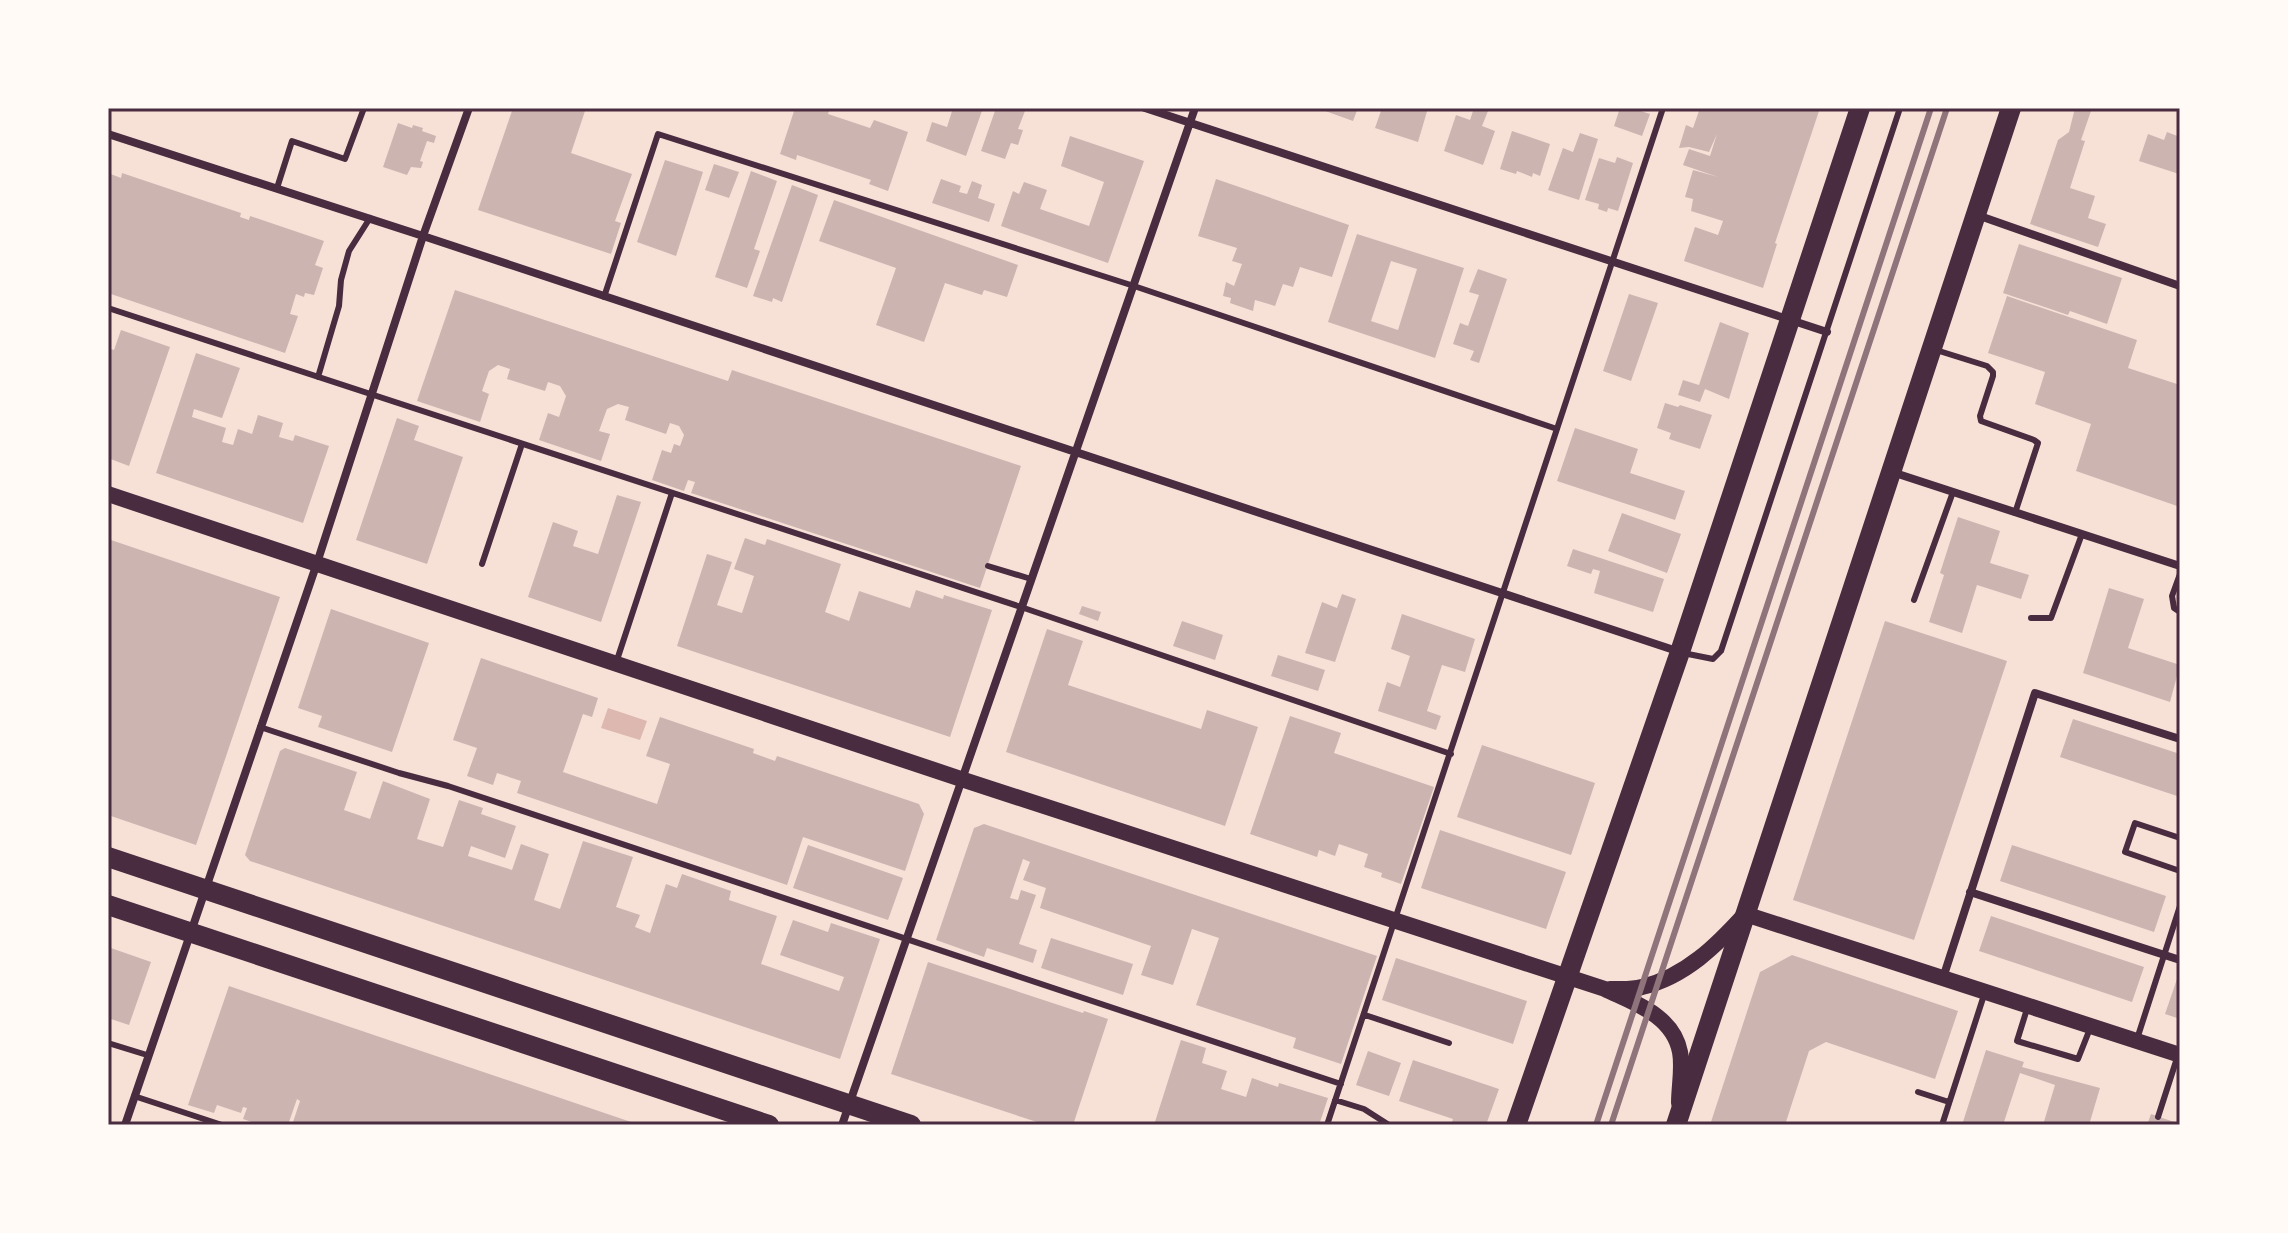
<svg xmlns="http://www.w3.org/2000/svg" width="2288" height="1233" viewBox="0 0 2288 1233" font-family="Rubik,sans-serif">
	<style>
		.water { fill: #dcb8b0 }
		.building { fill: #ccb4b1; fill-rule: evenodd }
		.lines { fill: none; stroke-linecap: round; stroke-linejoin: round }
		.service { stroke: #4a2c40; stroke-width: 6 }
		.minor { stroke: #4a2c40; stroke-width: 8 }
		.secondary { stroke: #4a2c40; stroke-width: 16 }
		.primary { stroke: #4a2c40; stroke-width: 20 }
		.rail { stroke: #8f747c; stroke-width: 6 }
		.neatline { fill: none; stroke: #4a2c40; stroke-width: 3 }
	</style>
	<rect width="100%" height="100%" fill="#f7e1d7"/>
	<!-- water -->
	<path class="water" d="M608,708l39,13 -7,19 -39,-12z"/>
	<!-- building -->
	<path class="building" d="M513,108h73l-15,45 61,21 -17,47 6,2 -10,31 -133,-44z
		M795,108h35l-2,6 42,14 4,-8 34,12 -20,59 -19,-7 2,-4 -74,-25 -1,5 -16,-6z
		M953,108h30l-17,48 -40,-15 6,-19 15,5z
		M996,108h19l10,3 -7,18 5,1 -5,15 -7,-2 -6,16 -24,-8z
		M1317,108h41l-5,13z
		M1382,108h46l-10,34 -43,-14z
		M1474,108l14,3 -6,15 13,5 -12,34 -39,-14 12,-36 14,5z
		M1620,108h11l19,6 -8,22 -28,-10z
		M1700,108h120l-45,135 2,1 -14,44 -79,-27 11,-34 23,8 5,-14 -32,-10 2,-12 -8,-2 8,-27 25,7 -35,-12 6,-16 21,7 7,-22 -8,18 -20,-5 -10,1 7,-23 7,3z
		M2075,108h17l-11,32 4,1 -15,47 25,8 -7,22 18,6 -8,23 -68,-23 28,-84 11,-8z
		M398,123l14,5 1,-3 10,3 -1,3 14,5 -2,7 -7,-2 -7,20 3,1 -2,6 -10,-1 -4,8 -24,-8z
		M1512,131l38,13 -10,32 -7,-3 -1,4 -15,-6 -1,3 -16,-5z
		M2167,132l13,5 -1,37 -40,-13 9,-27 16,6z
		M1580,133l18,6 -19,61 -31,-10 15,-42 10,4z
		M1070,136l74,25 -36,102 -107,-37 12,-35 6,3 5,-12 23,8 -7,19 49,17 15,-44 -43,-16z
		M1617,157l16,6 -15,48 -10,-3 -1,4 -9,-3 1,-5 -14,-4 14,-42 16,5z
		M665,160l38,12 -27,84 -39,-14z
		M714,164l25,8 -10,26 -24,-8z
		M751,171l26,10 -23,68 6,2 -13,37 -32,-11z
		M108,173l13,5 1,-5 119,40 -1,4 9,3 1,-4 74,25 -9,24 8,3 -9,27 -9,-2 -1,4 -8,-3 -6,20 8,2 -13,37 -177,-60z
		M941,179l20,7 -2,6 8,2 5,-13 10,4 -4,13 17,6 -6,18 -57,-19z
		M1216,179l133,46 -17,52 -32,-10 -7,20 -10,-3 -8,22 -20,-6 -2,11 -23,-8 1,-5 -8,-2 3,-14 8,4 8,-22 -10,-3 5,-13 -39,-12z
		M792,185l26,10 -36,107 -9,-4 -1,4 -19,-6z
		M834,200l184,65 -11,32 -23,-7 -2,5 -37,-12 -21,59 -48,-17 20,-57 -77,-27z
		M1357,234l107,34 -29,90 -107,-36zM1391,261l26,8 -19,61 -27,-9z
		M2019,244l103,34 -15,46 -37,-13 -2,4 -65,-22z
		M1478,269l29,10 -28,84 -9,-3 4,-9 -21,-7 7,-21 8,3 11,-31 -10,-3z
		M455,290l273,91 4,-11 289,96 -41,122 -289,-95 4,-11 -7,-2 -4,11 -32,-11 10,-30 9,3 3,-9 6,2 4,-11 -5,-9 -9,-3 -4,11 -41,-14 4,-13 -11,-3 -11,5 -8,22 11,3 -9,27 -62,-21 9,-27 11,4 7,-21 -6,-10 -12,-4 -3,9 -38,-12 3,-10 -12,-4 -9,6 -7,20 7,3 -9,28 -63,-21z
		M1629,294l29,9 -27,78 -28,-10z
		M2007,296l130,44 -9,28 52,17v122l-104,-36 15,-47 -56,-20 10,-32 -57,-19z
		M1720,322l29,11 -20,66 -24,-10 -5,13 -22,-7 5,-15 16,5z
		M121,330l49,17 -41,119 -21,-8v-110l6,2z
		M196,353l44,15 -18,50 -28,-9 -2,8 34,11 -4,14 11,3 5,-16 14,5 6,-19 25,8 -4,14 14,4 2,-6 34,11 -26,77 -147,-50z
		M1665,403l13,4 2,-2 32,10 -12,34 -31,-10 2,-6 -14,-5z
		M397,418l22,8 -5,14 49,17 -36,107 -71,-24z
		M1575,428l63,21 -8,24 55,18 -10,29 -118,-39z
		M617,495l24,7 -40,120 -73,-25 25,-75 25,9 -5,15 25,8z
		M1622,513l59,21 -14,39 -59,-22z
		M1958,517l42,14 -10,32 39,12 -8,24 -44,-14 -15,48 -33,-11 15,-47 -4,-2z
		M745,538l20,7 2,-6 74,25 -16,48 24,9 10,-30 51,17 6,-18 27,9 1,-4 48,15 -42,127 -273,-91 30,-92 25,8 -15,43 25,8 12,-37 -20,-7z
		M108,539l172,58 -84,248 -88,-30z
		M1573,549l91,30 -11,33 -59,-19 6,-22 -7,-2 -2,5 -24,-8z
		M2109,588l35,11 -16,49 52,17 -10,37 -87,-29z
		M1342,594l14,5 -21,63 -30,-9 17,-51 15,6z
		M1082,606l19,6 -3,9 -19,-7z
		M331,609l98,34 -37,109 -74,-25 4,-11 -24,-8z
		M1402,614l73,25 -10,33 -23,-7 -15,46 14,5 -5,14 -58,-19 9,-29 13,5 10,-31 -19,-7z
		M1182,621l41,14 -8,25 -42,-14z
		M1885,621l122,40 -93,279 -121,-40z
		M1047,629l36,12 -15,44 133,44 6,-19 51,17 -33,99 -219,-74z
		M1278,655l47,15 -7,21 -47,-15z
		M481,658l117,40 -6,19 -9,-3 -20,58 94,32 13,-40 -24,-8 14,-39 94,32 -1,4 22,8 2,-5 142,48 5,10 -19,57 -102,-34 -16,48 -270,-92 4,-12 -24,-8 -4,12 -26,-9 10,-28 -24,-8z
		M1290,716l51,17 -7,20 100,34 -33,97 -20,-7 1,-4 -18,-6 4,-13 -29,-10 -4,12 -16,-6 -2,7 -67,-23z
		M2073,719l107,35v43l-120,-40z
		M1482,745l113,38 -24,72 -114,-38z
		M285,748l72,24 -13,38 26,9 13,-38 47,18 -13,40 26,8 16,-47 24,8 -2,6 35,12 -11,32 -34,-12 -3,10 44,14 9,-26 28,10 -15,46 26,9 23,-68 50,16 -17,50 24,8 -5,12 15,6 16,-49 11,4 5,-14 49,17 -2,9 48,16 -16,48 78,27 5,-14 -64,-22 13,-35 35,12 3,-9 49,16 -40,120 -590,-198 -5,-6 35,-104z
		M984,824l393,132 -36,108 -48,-16 3,-10 -100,-33 23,-67 -27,-9 -19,56 -32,-10 10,-29 -111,-38 6,-20 -23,-8 7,-18 -7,-3 -13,39 8,2 3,-10 15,5 -17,49 18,6 -4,13 -46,-15 -3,9 -48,-17 38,-112z
		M1440,830l126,42 -20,57 -125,-41z
		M808,845l95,33 -15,42 -95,-32z
		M2012,845l154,51 -12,36 -154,-51z
		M1991,916l153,51 -12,35 -153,-51z
		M1051,938l82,26 -10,31 -82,-27z
		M108,947l43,15 -22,63 -21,-7z
		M1792,955l166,56 -23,68 -109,-37 -17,9 -24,74h-75l50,-153z
		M1396,958l131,43 -14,43 -131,-44z
		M928,962l155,51 1,-2 24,8 -35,106h-27l-155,-51z
		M2177,979l3,1v39l-15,-5z
		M229,986l408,138v1h-345l8,-24 -3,-2 -9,26h-28l-17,-6 4,-11 -4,-1 -2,6 -24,-8 -3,8 -26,-8z
		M1181,1040l25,8 -4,15 25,8 -6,18 25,8 6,-19 26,9 1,-4 49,15 -9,27h-165z
		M1986,1050l38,12 -2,5 78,21 -11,37h-46l12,-40 -35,-12 -17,52h-41z
		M1368,1051l33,12 -12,33 -33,-11z
		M1413,1060l86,29 -13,36h-35l2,-6 -54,-18z
		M2151,1114l29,10v1h-33z"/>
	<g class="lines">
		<!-- service -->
		<path class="service" d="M277,188l15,-47 53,18 19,-51
			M604,297l54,-163 476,152 423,143
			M108,308l913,299 430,147
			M1936,350l51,16 6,6v4l-13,40 1,5 53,19 4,3 -23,70
			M318,377l21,-71 2,-26 8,-29 21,-33
			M482,564l40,-120
			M988,566l43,13
			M2180,574l-8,22 2,12 6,4
			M1914,600l39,-108
			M2031,618h20l31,-84
			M1683,653l30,6 8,-8 179,-543
			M616,663l56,-170
			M260,727l139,46 49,13 893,298
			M2180,838l-45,-15 -10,29 55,19
			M2027,1009l-10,32 61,18 13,-33
			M1365,1015l84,28
			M2137,1039l43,-133
			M108,1043l39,12
			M1918,1092l31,10
			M134,1096l88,29
			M1335,1100l29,9 25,16
			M2158,1117l20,-62
			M1327,1125l336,-1017
			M1942,1125l42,-130"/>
		<!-- minor -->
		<path class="minor" d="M1145,108l682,224
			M108,134l315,102 1257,416
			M1977,215l203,71
			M1892,472l288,94
			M1970,892l210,68
			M1943,978l92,-285 145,46
			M125,1125l192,-562 106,-327 46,-128
			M842,1125l353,-1017"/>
		<!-- secondary -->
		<path class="secondary" d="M108,494l853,285 644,210c29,14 68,26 75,63 3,16 -1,35 -1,51
			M1610,989c10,0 22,1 32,-2 43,-10 75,-42 103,-73l435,141"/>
		<!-- primary -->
		<path class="primary" d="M108,857l803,268
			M108,905l661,220
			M1516,1125l164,-473 180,-544
			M1676,1125l335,-1017"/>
		<!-- rail -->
		<path class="rail" d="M1596,1125l335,-1017
			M1611,1125l336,-1017"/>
	</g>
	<!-- border -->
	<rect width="2288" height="1233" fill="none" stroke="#fffaf5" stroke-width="220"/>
	<rect x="110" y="110" width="2068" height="1013" class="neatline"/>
</svg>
